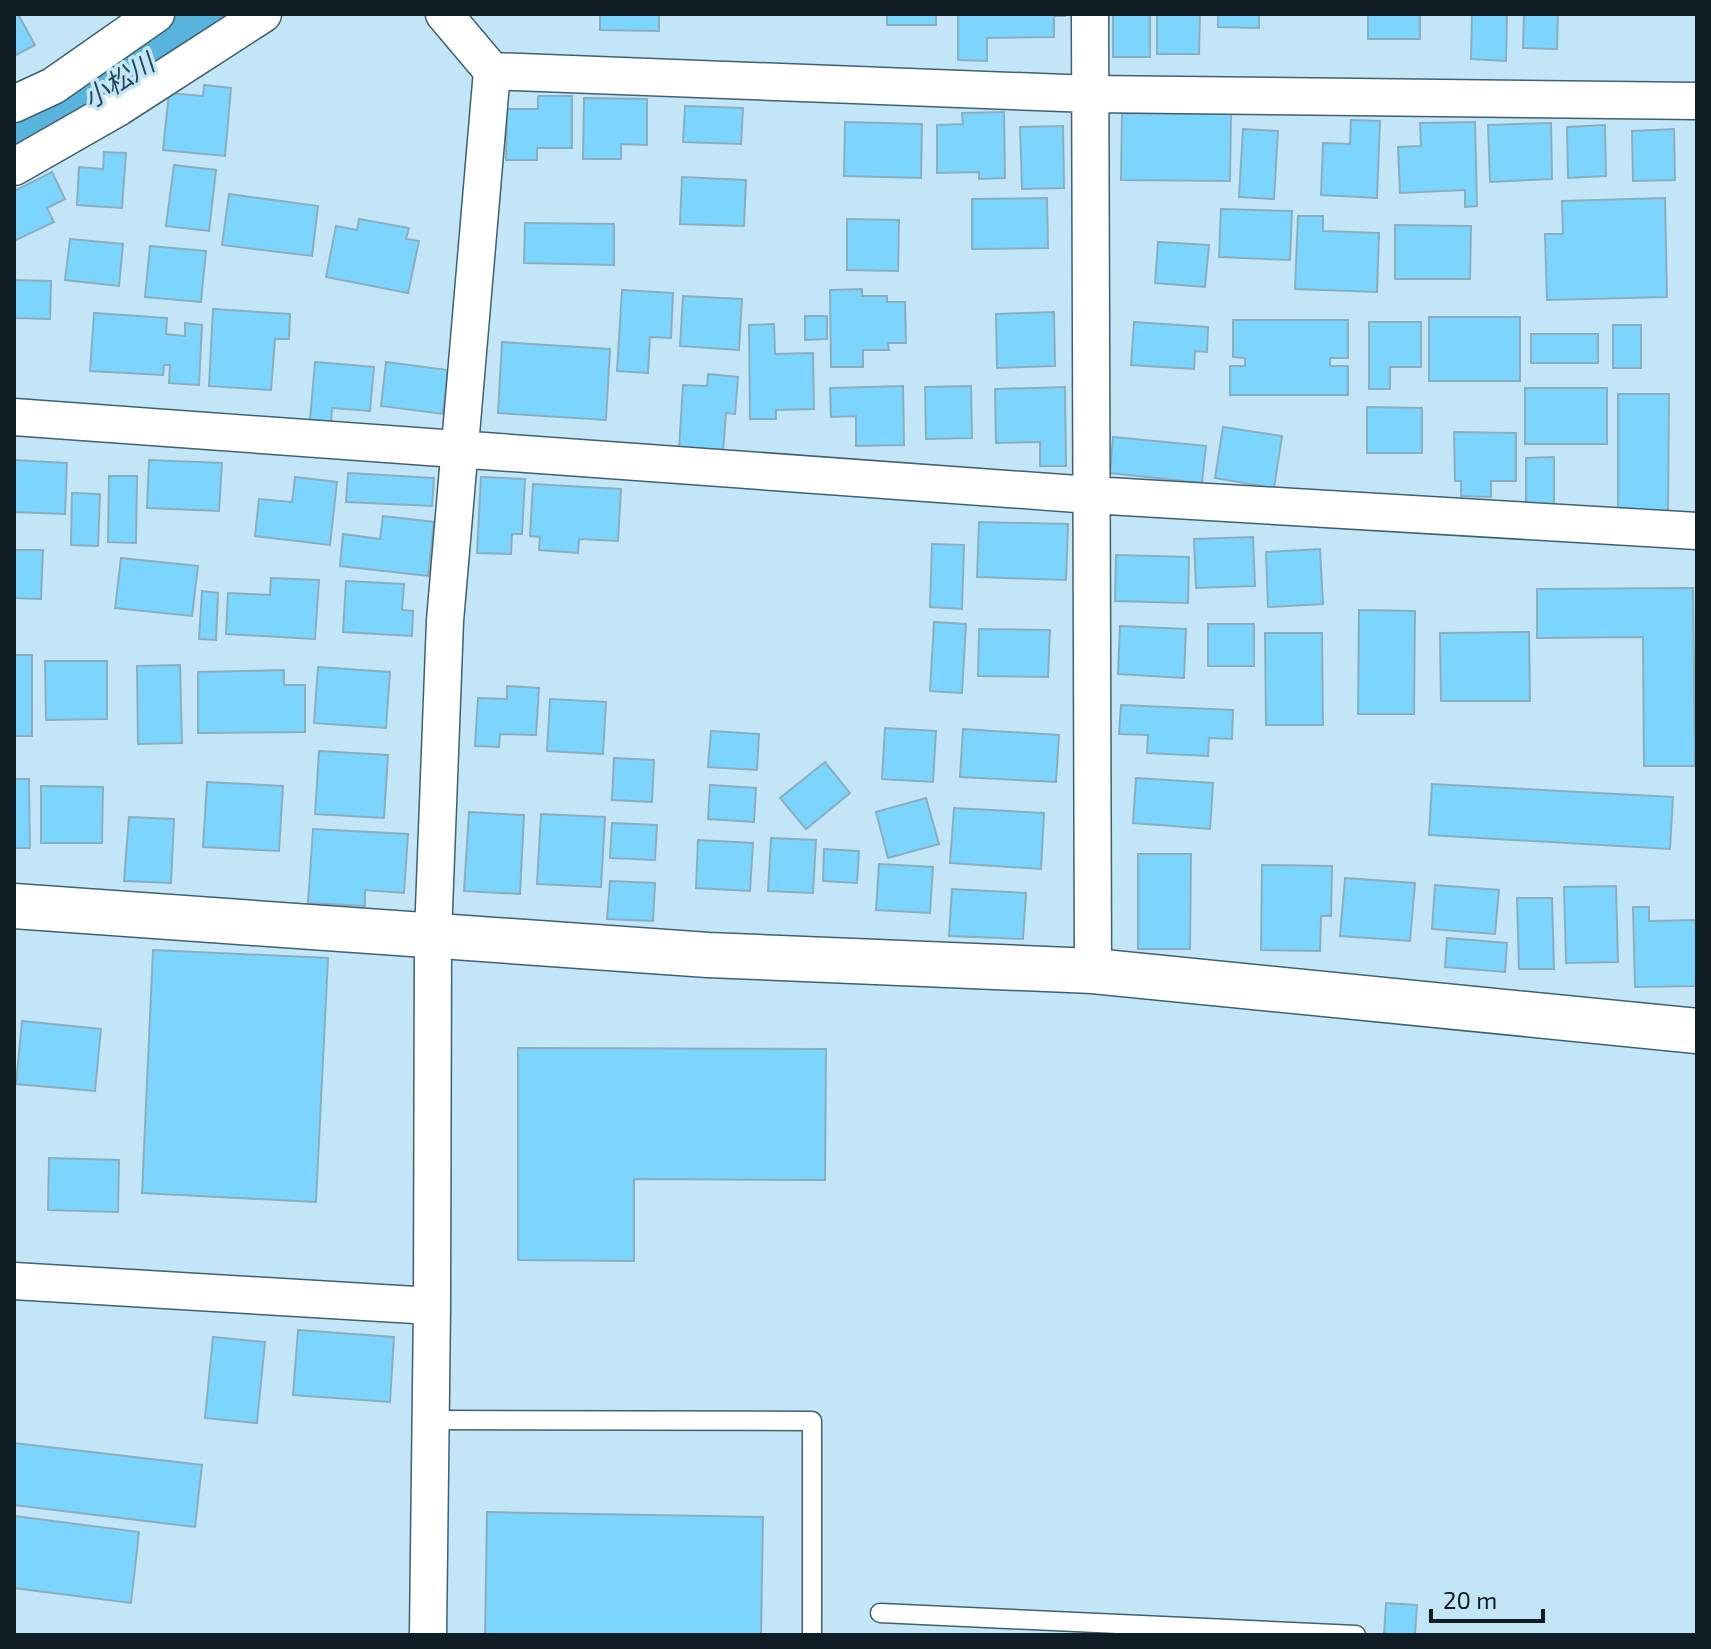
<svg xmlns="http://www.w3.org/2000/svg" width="1711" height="1649" viewBox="0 0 1711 1649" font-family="'Exo 2','Noto Sans JP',sans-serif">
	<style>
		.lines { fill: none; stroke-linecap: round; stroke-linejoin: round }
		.river { stroke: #59b4dd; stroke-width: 68 }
		.building { fill: #7bd5ff; stroke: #8baebf; stroke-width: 2 }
		.service-casing { stroke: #406070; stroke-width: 21 }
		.minor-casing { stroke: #406070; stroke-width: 39 }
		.tertiary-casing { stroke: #406070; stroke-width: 47 }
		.service { stroke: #fff; stroke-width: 18 }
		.minor { stroke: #fff; stroke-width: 36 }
		.tertiary { stroke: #fff; stroke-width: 44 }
		.labels { text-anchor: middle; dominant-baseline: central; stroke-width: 7; stroke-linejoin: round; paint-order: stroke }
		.water-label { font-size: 26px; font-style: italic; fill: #21495b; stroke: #c2e6f8 }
	</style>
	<rect width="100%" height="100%" fill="#c2e6f8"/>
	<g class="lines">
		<!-- river -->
		<path class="river" d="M14,136l86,-41 116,-81"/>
	</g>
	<!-- building -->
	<path class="building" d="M14,14h4l17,31 -21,11z
		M600,14h59v17l-59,-1z
		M887,14h49v11h-49z
		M958,14h107v2h-11v21l-67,1v23l-29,-1z
		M1113,14h37v43h-37z
		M1157,14h43l-1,40h-42z
		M1218,14h41v14l-41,-1z
		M1368,14h52v25h-52z
		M1472,14h35l-1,47 -35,-2z
		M1524,14h34l-1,35 -34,-1z
		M204,85l27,3 -6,68 -62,-6 6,-57 34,3z
		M538,96h34v52h-35v12h-31l1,-51h31z
		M584,98l63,1v46l-26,-1v15h-38z
		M685,106l58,2 -2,36 -58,-2z
		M1004,112l1,66 -26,1v-7l-42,1v-48l26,-1 -1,-11z
		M1122,113l109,1 -1,67 -109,-1z
		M1351,120l29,1 -3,77 -56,-3 2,-52 27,1z
		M845,122l77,2 -1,54 -77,-2z
		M1475,122l2,84 -12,1v-17l-65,3 -2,-46 23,-1 -1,-23z
		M1551,123l1,56 -62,3 -2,-57z
		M1605,125l1,51 -38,2 -1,-51z
		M1063,126l1,62 -42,1 -2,-62z
		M1243,129l35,2 -4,68 -35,-2z
		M1674,129l1,51 -42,1 -1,-50z
		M104,152l22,1 -4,55 -45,-3 2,-38 24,2z
		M174,165l42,5 -7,61 -43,-5z
		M52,172l13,27 -18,9 7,14 -40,19v-50z
		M682,177l64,3 -2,46 -64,-2z
		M229,194l89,12 -6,50 -90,-11z
		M1047,198l1,50 -76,1v-50z
		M1665,198l2,99 -120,3 -2,-66h18l-1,-33z
		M1221,209l71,2 -2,49 -71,-3z
		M1298,216h25v15l56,2 -2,59 -82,-3z
		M359,219l50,9 -3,11 13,2 -11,52 -82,-16 10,-51 21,4z
		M847,219l52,1 -1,51 -51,-1z
		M525,223l89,1v41l-90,-2z
		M1395,225l76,1 -1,53h-75z
		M70,239l53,5 -4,42 -54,-6z
		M1158,242l51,3 -4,42 -50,-4z
		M150,246l56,5 -5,51 -56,-5z
		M14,280l37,1 -1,38 -36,-1z
		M862,289v7h25v6h18l1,41h-18l1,7h-26v17h-32l-1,-77z
		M622,290l51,3 -2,45 -21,-1 -2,36 -31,-2z
		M683,296l59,3 -3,51 -59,-4z
		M213,309l77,5 -1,25h-14l-4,51 -62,-4z
		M1054,312l1,54 -58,2 -1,-54z
		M94,313l73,5 -1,16 19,2v-13l17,2 -3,60 -30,-2 1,-18h-6l-1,10 -73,-4z
		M805,316h22v23l-22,1z
		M1429,317h91v64h-91z
		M1233,320h115v38h-18v8h18v29h-118v-29h15v-8l-12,-1z
		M1134,322l74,5 -1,25 -12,-1 -1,18 -63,-4z
		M1369,322h52v45h-31v22h-21z
		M774,324l1,30 38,-1 1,56 -38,1v9h-26l-1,-94z
		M1613,325h28v43h-28z
		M1531,334h67v29h-67z
		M502,342l108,7 -4,71 -108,-7z
		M315,362l59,5 -4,44 -38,-3 -1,14 -21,-2z
		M386,362l62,8 -5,44 -62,-8z
		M708,374l30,3 -3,37 -9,-1 -3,39 -44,-3 4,-64 24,1z
		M903,386l1,59 -48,1v-30l-25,1 -1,-29z
		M971,386l1,52 -46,1 -1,-52z
		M1065,387l1,79h-26v-24l-44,1 -1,-54z
		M1525,388h82v56h-82z
		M1618,394h51l-1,118h-50z
		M1367,407l55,1v45h-55z
		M1223,427l59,9 -8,52 -59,-10z
		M1454,432l62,1v48h-25v16l-30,-1v-15h-6z
		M1113,437l93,9 -4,37 -92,-10z
		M1554,457v49l-28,1v-49z
		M14,460l53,3 -2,51 -51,-2z
		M149,460l73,3 -3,48 -72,-3z
		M348,473l86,5 -2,28 -86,-4z
		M109,476h28l-1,67 -28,-1z
		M295,477l42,5 -7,63 -75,-9 4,-37 33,3z
		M481,477l44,2 -3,55h-10l-1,20 -34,-1z
		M533,484l88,5 -3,52 -39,-2 -1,14 -39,-3 1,-13 -10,-1z
		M72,493l28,1 -2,52 -27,-1z
		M383,516l51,6 -6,54 -88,-10 3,-32 37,5z
		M979,522l89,2 -2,56 -89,-3z
		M1253,537l2,49 -59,2 -2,-49z
		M932,544l32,1 -2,64 -32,-2z
		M1320,549l3,55 -55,3 -2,-55z
		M14,550h29l-2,49 -27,-1z
		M1116,555l73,2 -1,46 -73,-2z
		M121,558l77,8 -6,50 -77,-8z
		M271,578l48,2 -4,59 -89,-5 2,-41 42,2z
		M346,581l58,3 -2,26 11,1 -1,25 -69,-4z
		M1693,588l2,178h-51l-1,-129 -106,1v-49z
		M202,591l16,2 -2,47 -17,-1z
		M1359,610l56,1 -1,103h-56z
		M934,622l32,2 -4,69 -32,-2z
		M1208,624h46v42h-46z
		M1120,626l66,3 -2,49 -66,-4z
		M979,629l71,1 -2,47 -70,-1z
		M1529,632l1,69h-89l-1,-68z
		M1265,633h57l1,92h-57z
		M14,655h18v81h-18z
		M45,661h62v58l-61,1z
		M180,665l2,78 -44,1 -1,-78z
		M318,667l72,5 -4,56 -72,-5z
		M284,670v15h21v47l-107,1v-61z
		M507,686l32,2 -3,47 -36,-1 -1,13 -24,-1 3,-48 29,1z
		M550,699l56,3 -3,52 -56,-3z
		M1121,705l112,5 -1,29 -23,-1 -1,18 -61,-3 1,-18 -29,-1z
		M885,728l51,3 -3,51 -51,-3z
		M963,729l96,6 -3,47 -96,-5z
		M711,731l48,3 -2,36 -49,-3z
		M319,751l69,4 -4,63 -69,-4z
		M614,758l40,2 -2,42 -40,-2z
		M825,762l25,31 -44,36 -26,-31z
		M1136,778l77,5 -3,46 -77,-6z
		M14,779h15l1,69h-16z
		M207,782l76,4 -4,65 -76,-4z
		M1432,784l241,13 -3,52 -241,-14z
		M710,785l46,3 -2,34 -46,-3z
		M41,786l62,1 -1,56h-61z
		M926,798l13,46 -51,14 -12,-46z
		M954,808l90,5 -3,56 -91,-6z
		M469,812l55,3 -4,79 -56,-3z
		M541,814l64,3 -4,70 -64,-3z
		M129,817l45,2 -3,64 -47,-2z
		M612,823l45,2 -2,35 -45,-2z
		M313,829l95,5 -4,59 -39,-3v16l-57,-3z
		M771,838l45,2 -3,53 -45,-2z
		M698,840l55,3 -3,48 -54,-3z
		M824,849l35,2 -2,32 -34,-2z
		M1138,854h53l-1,95h-52z
		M879,864l54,3 -3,46 -54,-3z
		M1262,865l70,1 -1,50h-10l-1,35 -59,-1z
		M1345,878l70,5 -5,58 -70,-5z
		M610,881l45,2 -2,38 -46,-2z
		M1435,885l64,5 -4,44 -63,-5z
		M1616,886l2,76 -52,1 -2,-76z
		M952,889l74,4 -3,46 -74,-3z
		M1517,898h35l2,71h-35z
		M1633,907h16v14l48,-1v66l-62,1z
		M1447,938l60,5 -2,29 -60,-5z
		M153,950l175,8 -12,244 -174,-9z
		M22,1021l79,8 -6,62 -79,-7z
		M518,1048l308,1 -1,131 -191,-1v82l-116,-1z
		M49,1158l70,2 -1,52 -70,-2z
		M298,1330l96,7 -4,65 -97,-7z
		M213,1337l52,5 -8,81 -52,-5z
		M14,1443l188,22 -7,62 -181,-22z
		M487,1512l276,5 -2,118h-276z
		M14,1516l125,16 -8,71 -117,-15z
		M1386,1603l31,2 -2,30h-31z"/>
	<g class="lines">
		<!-- service casing -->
		<g class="service-casing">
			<path id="service" d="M431,1420l381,1v214
				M880,1613l476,22"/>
		</g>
		<!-- minor casing -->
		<g class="minor-casing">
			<path id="minor" d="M1090,14l3,957
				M492,71l599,23 606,7
				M14,104l39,-18 103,-72
				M14,167l105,-60 144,-93
				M14,417l1077,78 606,36
				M14,1281l418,25
				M428,1635l4,-329 1,-371 12,-314 47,-550 -48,-57"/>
		</g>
		<!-- tertiary casing -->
		<g class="tertiary-casing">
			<path id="tertiary" d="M14,906l694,49 385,16 604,60"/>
		</g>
		<!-- service -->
		<use href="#service" class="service"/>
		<!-- minor -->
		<use href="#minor" class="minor"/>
		<!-- tertiary -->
		<use href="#tertiary" class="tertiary"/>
	</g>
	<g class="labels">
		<!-- water labels -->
		<g class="water-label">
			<text transform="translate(118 80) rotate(-32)">小松川</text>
		</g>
	</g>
	<!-- border -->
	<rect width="1711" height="1649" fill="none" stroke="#101d24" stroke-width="32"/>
	<!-- scale -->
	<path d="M1431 1609v12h112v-12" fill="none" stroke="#101d24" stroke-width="4"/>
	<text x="1443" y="1609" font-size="24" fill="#101d24" stroke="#c2e6f8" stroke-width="6" paint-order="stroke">20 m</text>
</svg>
